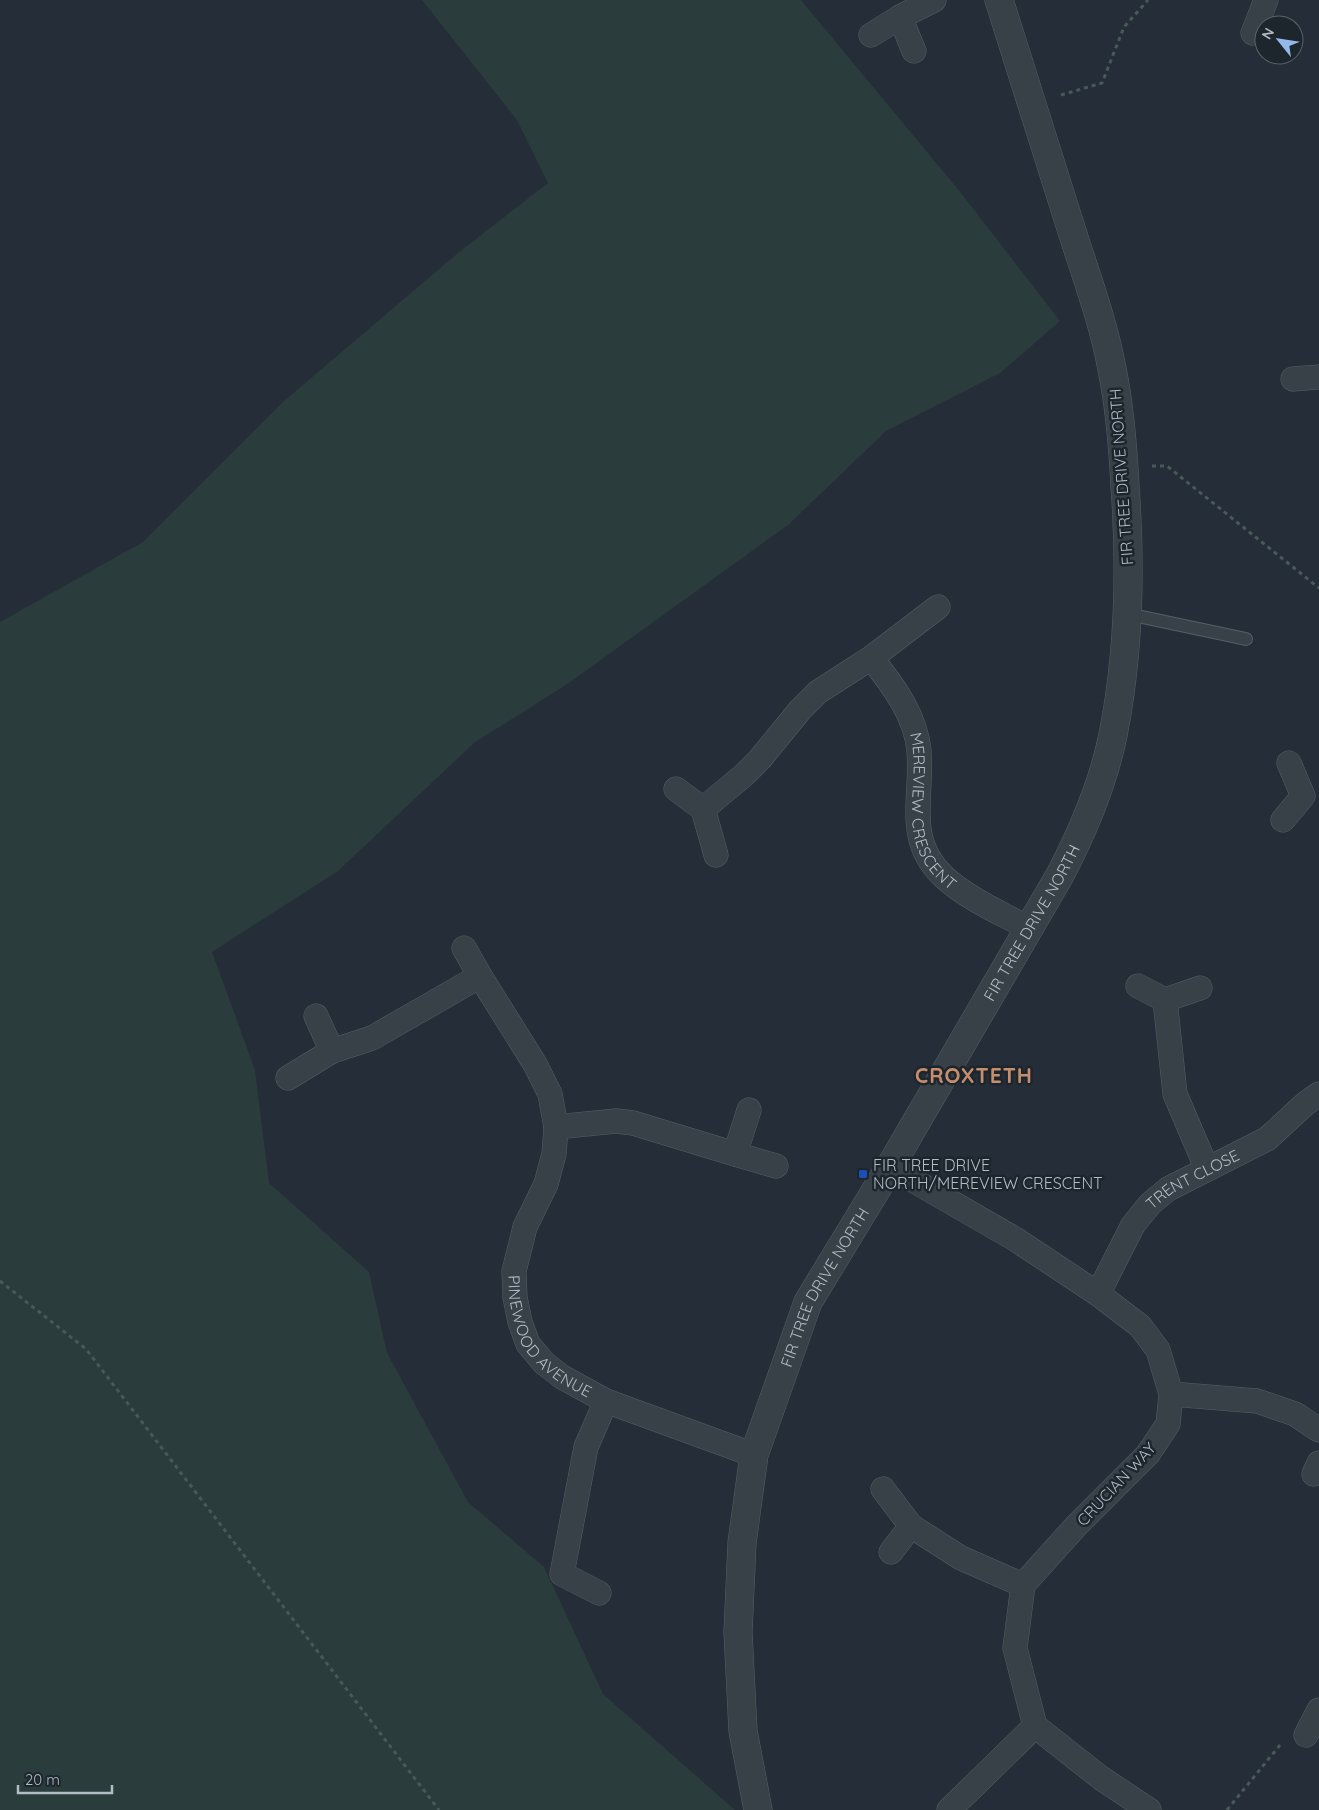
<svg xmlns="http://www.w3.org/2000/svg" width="1319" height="1810" viewBox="0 0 1319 1810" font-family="Quicksand,sans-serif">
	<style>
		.green { fill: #2a3c3b }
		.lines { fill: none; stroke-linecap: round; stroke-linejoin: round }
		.service-casing { stroke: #565e66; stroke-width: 14 }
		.minor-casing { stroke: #565e66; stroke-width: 25 }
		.tertiary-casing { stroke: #565e66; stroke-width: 29 }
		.path { stroke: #48595a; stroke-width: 3; stroke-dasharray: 4 4; stroke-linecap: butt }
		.service { stroke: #384048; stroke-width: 12 }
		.minor { stroke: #384048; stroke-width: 24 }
		.tertiary { stroke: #384048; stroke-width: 28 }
		.transit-dot { fill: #1a4fb4; stroke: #1d252d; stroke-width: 2 }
		.labels { text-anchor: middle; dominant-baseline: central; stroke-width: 5; stroke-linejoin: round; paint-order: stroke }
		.street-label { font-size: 16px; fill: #b3bbc4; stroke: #1d252d }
		.poi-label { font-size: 16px; fill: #b3bbc4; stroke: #1d252d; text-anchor: start }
		.district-label { font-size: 21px; font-weight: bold; letter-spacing: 1px; fill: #c68e6d; stroke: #1d252d }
	</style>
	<rect width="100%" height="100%" fill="#252e38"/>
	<!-- green -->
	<path class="green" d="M422,0h379l160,193 99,128 -60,52 -114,58 -98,94 -222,160 -92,58 -136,128 -126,81 43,118 14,113 100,89 18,81 81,149 76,65 59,127 132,116h-735v-1188l143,-80 141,-141 174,-148 90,-70 -31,-63z"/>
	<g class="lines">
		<!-- service casing -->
		<g class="service-casing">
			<path id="service" d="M1128,614l118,25"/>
		</g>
		<!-- minor casing -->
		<g class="minor-casing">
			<g id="minor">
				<path d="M1253,33l13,-33"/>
				<path d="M871,35l29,-18"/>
				<path d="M914,51l-14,-34 34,-17"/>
				<path d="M1293,379l26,-2"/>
				<path d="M871,658l67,-51"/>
				<path d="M676,789l27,20 13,46"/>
				<path id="s1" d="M703,809l41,-34 16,-16 40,-49 18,-18 53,-34c22,27 45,58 48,93 4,46 -15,89 25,126 24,22 57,36 84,51"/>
				<path d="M1283,820l20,-24 -14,-33"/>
				<path id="s2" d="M464,948l16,28 55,88 15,30 6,33 -2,27 -8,30 -21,43 -11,44 1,26 5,25 8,22 16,19 18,14 44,24 148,54"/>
				<path d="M1138,986l27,14"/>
				<path d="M1200,988l-35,12 10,94 32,75"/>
				<path d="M332,1051l40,-13 108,-62"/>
				<path d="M288,1078l44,-27 -16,-35"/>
				<path d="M749,1110l-14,44 41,12"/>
				<path d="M556,1127l60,-6 17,2 102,31"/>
				<path d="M890,1167l125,72 83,55 42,32 18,24 13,44 -3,30 -20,30 -71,71 -54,60 -8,63 20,78 66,52 48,32"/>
				<path id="s3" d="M1098,1294l35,-69 17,-21 18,-15 99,-50 38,-35 14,-10"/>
				<path d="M1171,1394l86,7 38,13 24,16"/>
				<path d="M1314,1474l5,-11"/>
				<path d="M883,1489l28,37 50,32 62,27"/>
				<path d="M891,1552l20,-26"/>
				<path d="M599,1593l-37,-19 24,-127 20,-46"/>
				<path d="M1306,1735l13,-25"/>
				<path d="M949,1810l86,-84"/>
			</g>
		</g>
		<!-- tertiary casing -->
		<g class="tertiary-casing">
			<g id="tertiary">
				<path id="s4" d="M758,1810l-15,-79 -5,-99 4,-89 12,-88 54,-153 82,-135 170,-292c23,-44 43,-91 53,-140 16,-81 18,-166 12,-249 -2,-39 -5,-78 -13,-117 -9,-49 -27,-96 -42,-144 -23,-75 -47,-150 -71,-225"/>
			</g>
		</g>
		<!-- path -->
		<path class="path" d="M1061,95l41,-12 22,-56 24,-27
			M1152,466h15l152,122
			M0,1281l86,68 353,461
			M1227,1810l53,-65"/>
		<!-- service -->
		<use href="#service" class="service"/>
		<!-- minor -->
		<use href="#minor" class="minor"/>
		<!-- tertiary -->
		<use href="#tertiary" class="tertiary"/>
	</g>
	<!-- markers -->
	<rect class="transit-dot" x="858" y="1169" width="10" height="10" rx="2.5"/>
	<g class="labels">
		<!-- street labels -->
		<g class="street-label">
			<text transform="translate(1121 477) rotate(-94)">FIR TREE DRIVE NORTH</text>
			<text stroke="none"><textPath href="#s1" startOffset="398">MEREVIEW CRESCENT</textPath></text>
			<text stroke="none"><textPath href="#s4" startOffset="960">FIR TREE DRIVE NORTH</textPath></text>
			<text stroke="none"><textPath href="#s3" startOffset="154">TRENT CLOSE</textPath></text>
			<text stroke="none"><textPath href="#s4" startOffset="540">FIR TREE DRIVE NORTH</textPath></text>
			<text stroke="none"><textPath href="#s2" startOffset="434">PINEWOOD AVENUE</textPath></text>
			<text transform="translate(1116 1484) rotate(-47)">CRUCIAN WAY</text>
		</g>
		<!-- poi labels -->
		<g class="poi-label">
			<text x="873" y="1165">FIR TREE DRIVE<tspan x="873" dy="18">NORTH/MEREVIEW CRESCENT</tspan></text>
		</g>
		<!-- district labels -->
		<g class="district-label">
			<text x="974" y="1075">CROXTETH</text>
		</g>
	</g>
	<!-- north arrow -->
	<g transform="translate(1279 40) rotate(300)"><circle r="24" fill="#1d252d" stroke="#596169"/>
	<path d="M0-4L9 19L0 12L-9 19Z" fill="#93b9ea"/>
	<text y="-8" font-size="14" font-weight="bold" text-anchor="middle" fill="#b3bbc4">N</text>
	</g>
	<!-- scale -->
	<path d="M18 1785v8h94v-8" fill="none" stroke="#b3bbc4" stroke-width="2.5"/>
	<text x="25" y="1785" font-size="15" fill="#b3bbc4" stroke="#1d252d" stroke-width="4" paint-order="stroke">20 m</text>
</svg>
